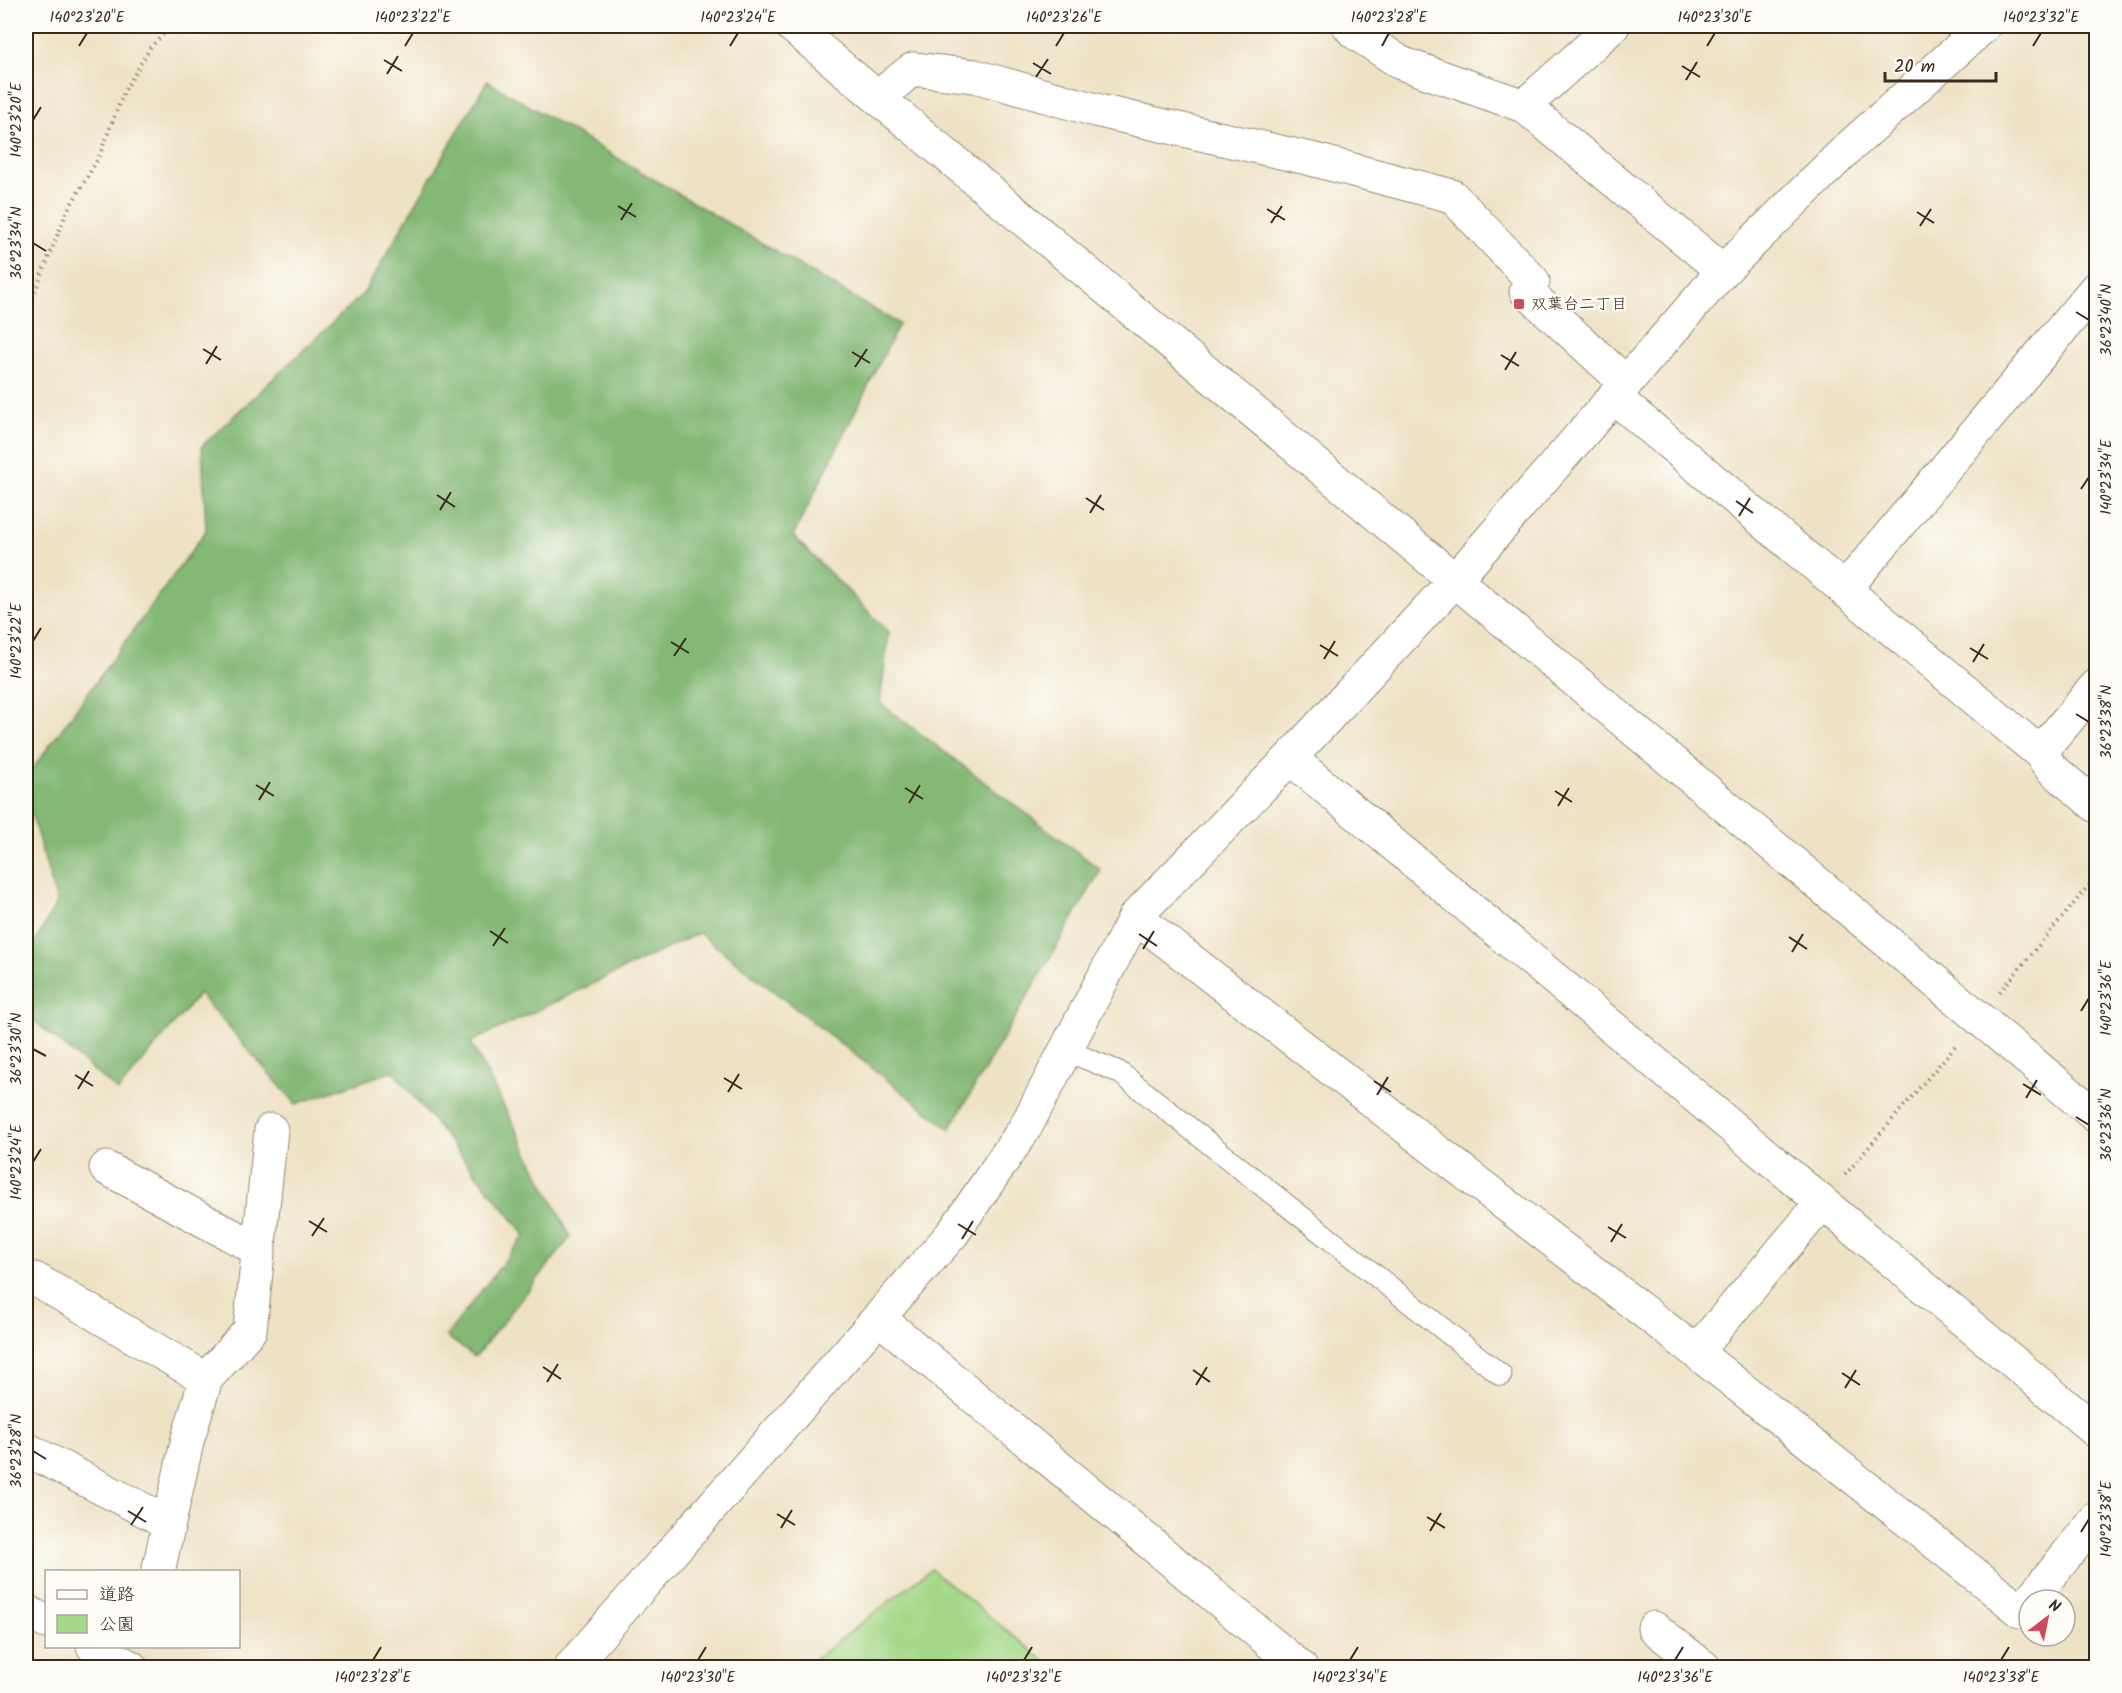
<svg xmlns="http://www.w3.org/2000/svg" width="2122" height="1693" viewBox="0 0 2122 1693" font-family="Kalam,'Klee One',sans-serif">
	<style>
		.green { fill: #a4d888; stroke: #708153; stroke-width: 1.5 }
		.forest { fill: #83b874; stroke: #5f7149; stroke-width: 1.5 }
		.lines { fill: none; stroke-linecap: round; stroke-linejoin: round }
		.lane-casing { stroke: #948671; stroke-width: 23 }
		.street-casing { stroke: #948671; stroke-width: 35 }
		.secondary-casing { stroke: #948671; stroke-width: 35 }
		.path { stroke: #948671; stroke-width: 4; stroke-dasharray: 1.5 4.5; stroke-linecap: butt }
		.lane { stroke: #fff; stroke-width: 21 }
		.street { stroke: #fff; stroke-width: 33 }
		.secondary { stroke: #fff; stroke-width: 33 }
		.ticks { fill: none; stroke: #3b2a1e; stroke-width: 2 }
		.poi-dot { fill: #d1495b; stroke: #fdfcf7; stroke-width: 2 }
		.labels { text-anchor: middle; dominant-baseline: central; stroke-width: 5; stroke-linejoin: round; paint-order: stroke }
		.poi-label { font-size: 16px; fill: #3b2a1e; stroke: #fdfcf7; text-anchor: start }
		.neatline { fill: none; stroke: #3b2a1e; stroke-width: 2 }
		.ticks-label { font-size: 15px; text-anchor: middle; fill: #3b2a1e }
	</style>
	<rect width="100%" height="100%" fill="#fdfcf7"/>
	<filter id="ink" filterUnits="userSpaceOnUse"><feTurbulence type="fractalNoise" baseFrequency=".0167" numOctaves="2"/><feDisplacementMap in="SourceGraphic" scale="12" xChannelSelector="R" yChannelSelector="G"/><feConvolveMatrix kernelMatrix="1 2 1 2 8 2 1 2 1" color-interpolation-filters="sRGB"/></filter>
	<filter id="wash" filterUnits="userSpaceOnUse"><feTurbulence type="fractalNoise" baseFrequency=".008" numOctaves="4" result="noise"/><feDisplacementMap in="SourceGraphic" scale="24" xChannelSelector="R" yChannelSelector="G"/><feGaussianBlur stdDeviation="1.35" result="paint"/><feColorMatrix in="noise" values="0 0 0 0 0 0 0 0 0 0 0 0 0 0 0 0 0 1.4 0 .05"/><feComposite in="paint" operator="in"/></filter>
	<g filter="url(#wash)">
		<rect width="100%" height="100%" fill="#eee2c4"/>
		<!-- green -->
		<path class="green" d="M931,1569l121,98h-247z"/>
		<!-- forest -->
		<path class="forest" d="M487,81l412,243 -106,212 96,96 -9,71 221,167 -151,259 -251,-196 -228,109 100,195 -96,120 -29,-21 79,-101 -132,-164 -97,33 -97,-110 -81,97 -92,-77v-55l31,-57 -31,-106v-18l180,-247 -4,-85 162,-153z"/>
	</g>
	<g filter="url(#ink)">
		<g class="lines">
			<!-- lane casing -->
			<g class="lane-casing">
				<path id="lane" d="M1065,1050l54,22 382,303"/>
			</g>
			<!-- street casing -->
			<g class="street-casing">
				<path id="street" d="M1349,26l5,6 47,31 123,43 199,165
					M878,97l35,-28 62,7 124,35 212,48 141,37 81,85 -7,10 100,92
					M1524,106l89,-80
					M1614,397l426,356 11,15 45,38
					M1456,579l-166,179 -155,159 561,435 325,259 8,-10
					M1844,590l252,-302
					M2040,753l56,-67
					M1290,758l806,673
					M106,1168l153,82
					M35,1279l171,100
					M880,1319l421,349
					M1696,1352l126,-149
					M26,1449l143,74
					M158,1572l30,-134 18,-59 44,-49 21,-200
					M2030,1600l66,-81
					M26,1611l20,11
					M1654,1628l51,40
					M93,1646l39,22"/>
			</g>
			<!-- secondary casing -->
			<g class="secondary-casing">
				<path id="secondary" d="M792,26l1304,1090
					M1456,579l267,-308 122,-120 139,-125
					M570,1668l383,-435 72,-105 110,-211"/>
			</g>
			<!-- path -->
			<path class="path" d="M26,314l41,-103 31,-52 26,-67 26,-44 21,-22
				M2000,992l96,-115
				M1845,1175l112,-131"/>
			<!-- lane -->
			<use href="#lane" class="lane"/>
			<!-- street -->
			<use href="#street" class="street"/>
			<!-- secondary -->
			<use href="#secondary" class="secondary"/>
		</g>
	</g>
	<!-- ticks -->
	<path class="ticks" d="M79,46l8,-13M405,46l8,-13M730,46l8,-13M1056,46l8,-13M1382,46l7,-13M1707,46l8,-13M2033,46l8,-13M384,60l18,11M1033,63l18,11M1682,66l18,11M387,74l11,-18M1036,77l12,-18M1686,80l11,-18M33,120l8,-13M618,206l18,11M1267,209l18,11M1917,212l17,11M621,220l11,-17M1271,223l11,-17M1920,226l11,-17M33,243l13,8M2076,312l13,8M203,349l18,11M852,352l18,11M1501,355l18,11M206,364l11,-18M855,367l12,-18M1505,370l11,-18M2081,489l8,-12M437,495l18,12M1086,498l18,12M1736,501l17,12M440,510l11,-18M1090,513l11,-18M1739,516l11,-18M33,641l8,-13M671,642l18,11M1320,645l18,11M1970,648l18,11M674,656l12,-18M1324,659l11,-18M1973,662l11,-18M2076,714l13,8M256,785l18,11M905,788l18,11M1555,791l17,11M259,800l11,-18M909,803l11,-18M1558,806l11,-18M490,931l18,12M1139,934l18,12M1789,937l18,12M493,946l12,-18M1143,949l11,-18M1792,952l11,-18M2081,1011l8,-13M33,1049l13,7M75,1075l18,11M724,1078l18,11M1374,1081l17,11M2023,1084l18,11M78,1089l11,-18M728,1092l11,-18M1377,1095l11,-18M2026,1098l11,-18M2076,1117l13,8M33,1162l8,-13M309,1221l18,11M958,1224l18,11M1608,1227l18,11M312,1236l12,-18M962,1239l11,-18M1611,1242l11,-18M543,1367l18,12M1193,1370l17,12M1842,1373l18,12M547,1382l11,-18M1196,1385l11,-18M1845,1388l11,-18M33,1451l13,8M128,1511l18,11M777,1514l18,11M1427,1517l18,11M131,1525l12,-18M781,1528l11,-18M1430,1531l11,-18M2081,1532l8,-13M373,1660l8,-13M698,1660l8,-13M1024,1660l8,-13M1350,1660l8,-13M1675,1660l8,-13M2001,1660l8,-13"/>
	<!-- markers -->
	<rect class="poi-dot" x="1513" y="298" width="12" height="12" rx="3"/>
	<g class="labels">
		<!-- poi labels -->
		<g class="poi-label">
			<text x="1531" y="304">双葉台二丁目</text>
		</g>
	</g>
	<!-- margin -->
	<rect width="2122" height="1693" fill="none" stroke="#fdfcf7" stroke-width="66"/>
	<!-- legend -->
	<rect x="45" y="1570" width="195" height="78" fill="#fdfcf7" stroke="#afa8a0" stroke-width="1.5"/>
	<rect x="57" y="1590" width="30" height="9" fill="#ffffff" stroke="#afa8a0" stroke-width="1.5"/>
	<text x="99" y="1600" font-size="18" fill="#3b2a1e">道路</text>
	<rect x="57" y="1615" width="30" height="18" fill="#a4d888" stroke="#afa8a0" stroke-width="1.5"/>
	<text x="99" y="1630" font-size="18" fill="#3b2a1e">公園</text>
	<!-- north arrow -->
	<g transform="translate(2047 1618) rotate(32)"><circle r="28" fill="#fdfcf7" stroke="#afa8a0" stroke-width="1.5"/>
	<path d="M0-4.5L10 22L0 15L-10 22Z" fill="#d1495b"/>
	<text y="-9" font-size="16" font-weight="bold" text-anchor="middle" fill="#3b2a1e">N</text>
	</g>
	<!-- scale -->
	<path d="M1885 72v9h111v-9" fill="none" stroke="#3b2a1e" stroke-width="3"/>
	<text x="1894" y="72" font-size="18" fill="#3b2a1e" stroke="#fdfcf7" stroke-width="4.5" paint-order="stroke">20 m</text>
	<rect x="33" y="33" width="2056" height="1627" class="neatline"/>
	<g class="ticks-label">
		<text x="87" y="22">140°23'20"E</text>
		<text x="413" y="22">140°23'22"E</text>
		<text x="738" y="22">140°23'24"E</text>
		<text x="1064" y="22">140°23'26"E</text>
		<text x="1389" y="22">140°23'28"E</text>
		<text x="1715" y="22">140°23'30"E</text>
		<text x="2041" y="22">140°23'32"E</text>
		<text transform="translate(16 120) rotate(-90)" y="5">140°23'20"E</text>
		<text transform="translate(16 243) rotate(-90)" y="5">36°23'34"N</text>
		<text transform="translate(2106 320) rotate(-90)" y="5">36°23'40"N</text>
		<text transform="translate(2106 477) rotate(-90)" y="5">140°23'34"E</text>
		<text transform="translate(16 641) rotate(-90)" y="5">140°23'22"E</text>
		<text transform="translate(2106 722) rotate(-90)" y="5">36°23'38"N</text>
		<text transform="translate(2106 998) rotate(-90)" y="5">140°23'36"E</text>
		<text transform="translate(16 1049) rotate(-90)" y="5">36°23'30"N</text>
		<text transform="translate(2106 1125) rotate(-90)" y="5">36°23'36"N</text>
		<text transform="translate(16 1162) rotate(-90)" y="5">140°23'24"E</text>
		<text transform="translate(16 1451) rotate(-90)" y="5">36°23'28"N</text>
		<text transform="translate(2106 1519) rotate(-90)" y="5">140°23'38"E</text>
		<text x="373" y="1682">140°23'28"E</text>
		<text x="698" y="1682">140°23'30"E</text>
		<text x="1024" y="1682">140°23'32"E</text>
		<text x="1350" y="1682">140°23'34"E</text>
		<text x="1675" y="1682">140°23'36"E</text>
		<text x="2001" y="1682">140°23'38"E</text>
	</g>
</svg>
